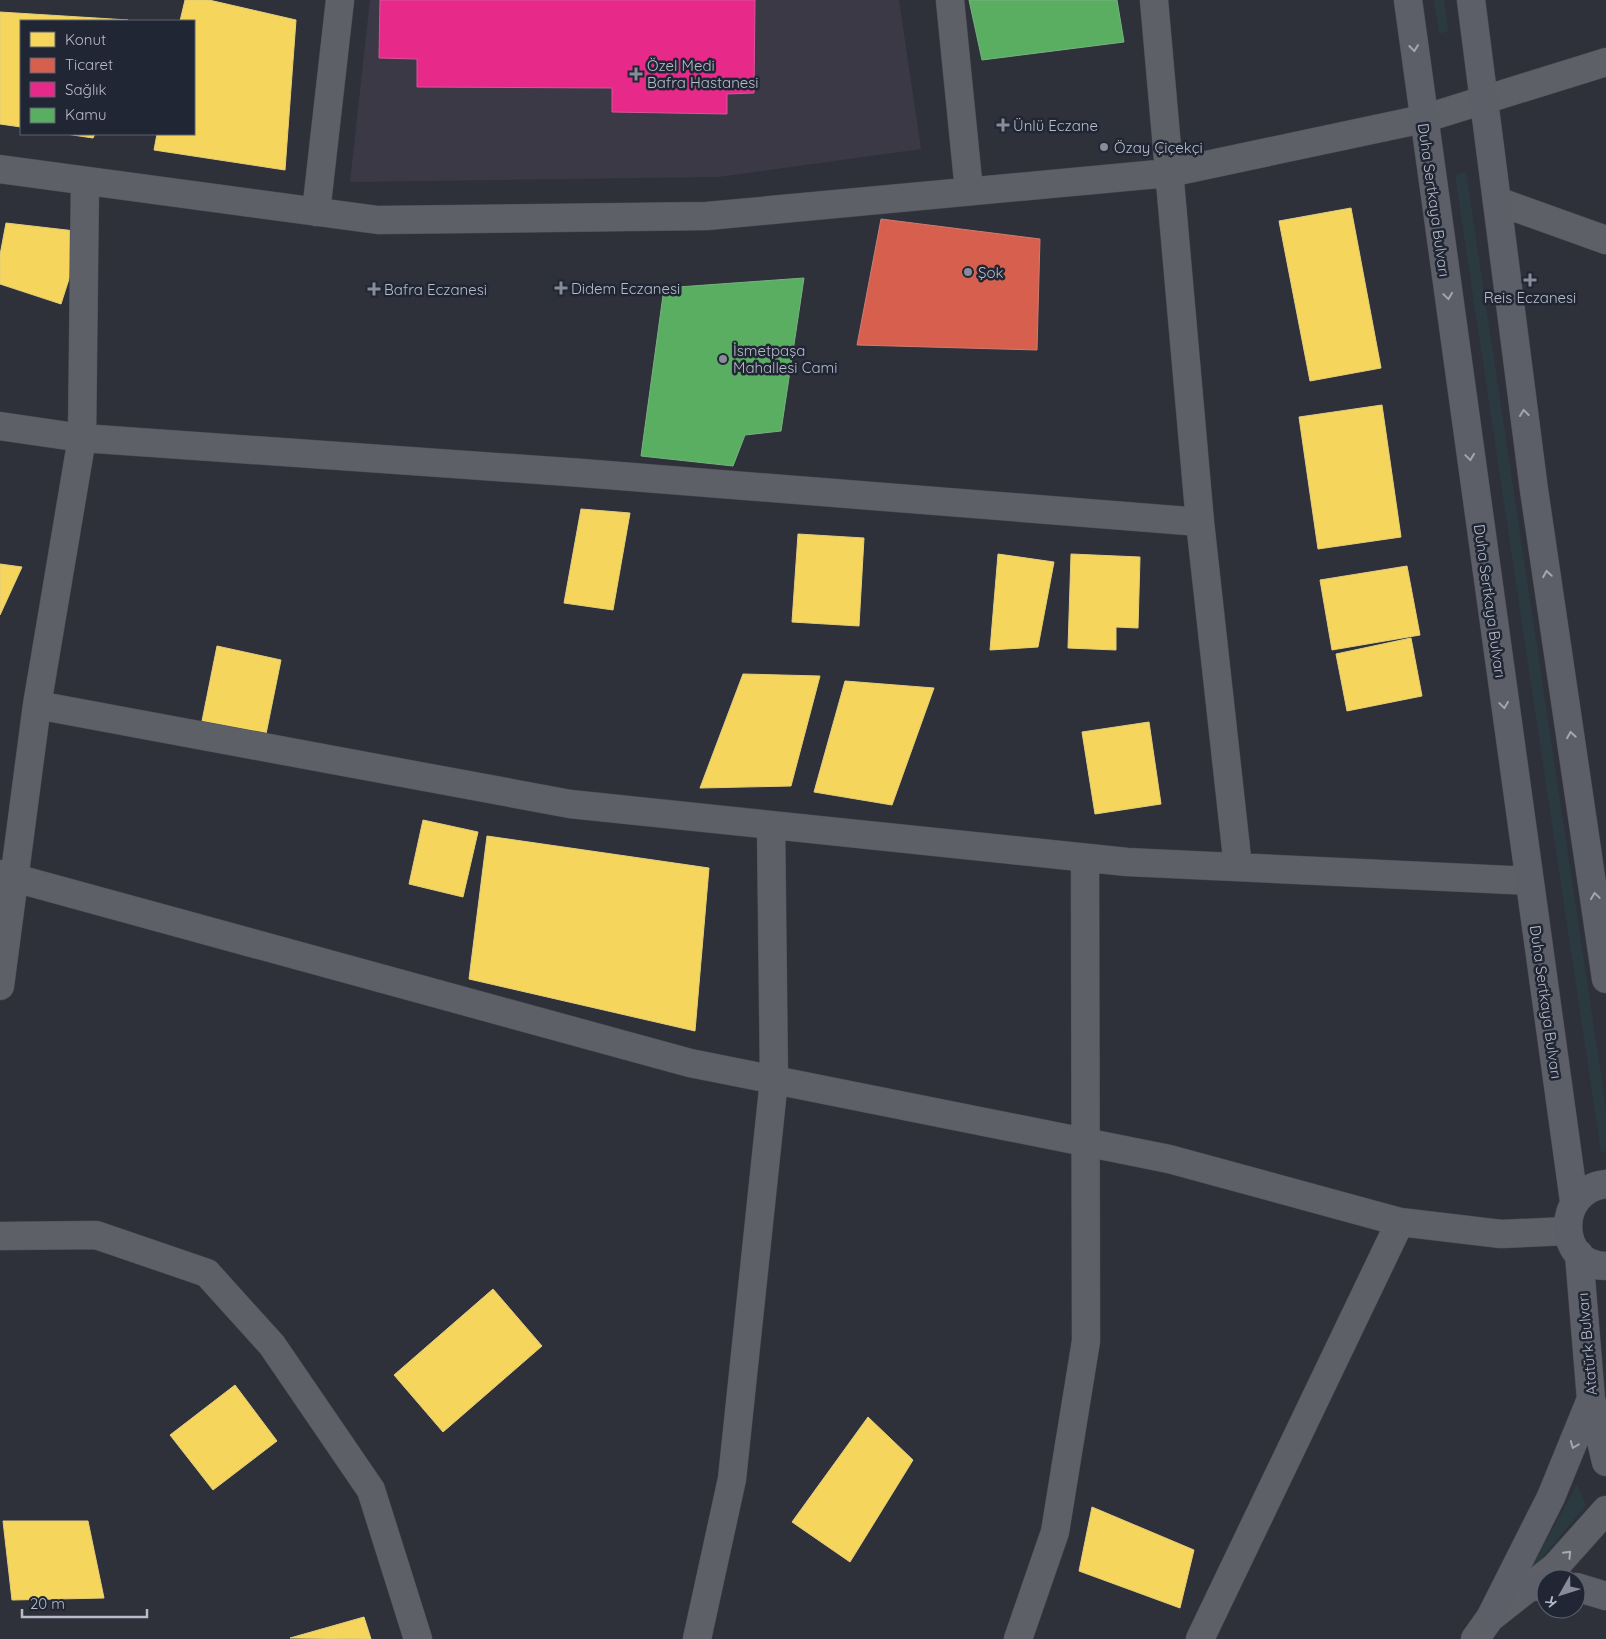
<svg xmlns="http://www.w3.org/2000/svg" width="1606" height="1639" viewBox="0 0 1606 1639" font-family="Quicksand,sans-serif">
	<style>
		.medical { fill: #3b3946 }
		.green { fill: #2b3a40 }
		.homes { fill: #f6d55c; stroke: #e4ce7d }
		.shops { fill: #d6604d; stroke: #cd7c72 }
		.health { fill: #e7298a; stroke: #d9559d }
		.public { fill: #5aae61; stroke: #76b280 }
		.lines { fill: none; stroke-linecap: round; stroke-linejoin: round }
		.minor-casing { stroke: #4a4c53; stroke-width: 29 }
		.tertiary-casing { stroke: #4a4c53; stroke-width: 29 }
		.secondary-casing { stroke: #4a4c53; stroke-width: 29 }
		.minor { stroke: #5e6068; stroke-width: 28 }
		.tertiary { stroke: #5e6068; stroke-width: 28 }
		.secondary { stroke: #5c5f67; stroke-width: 28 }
		.oneway { stroke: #a2a6b1 }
		.oneway2 { stroke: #a7aab6 }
		.poi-dot { fill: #888c98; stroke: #212635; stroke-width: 2 }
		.labels { text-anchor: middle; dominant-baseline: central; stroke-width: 5; stroke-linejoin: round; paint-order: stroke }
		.poi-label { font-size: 15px; fill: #b9bdca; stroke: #212635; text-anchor: start }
		.street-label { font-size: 15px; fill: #b9bdca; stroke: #212635 }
	</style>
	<rect width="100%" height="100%" fill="#2e313a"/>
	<!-- medical -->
	<path class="medical" d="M370,0h529l22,149 -203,28 -368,5z"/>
	<!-- green -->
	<path class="green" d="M1434,0h10l4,31 -9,3z
		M1466,172l140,937v42l-5,1 -146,-977z
		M1577,1484l9,21 -59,71z"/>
	<!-- homes -->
	<path class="homes" d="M185,0h24l87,20 -11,150 -131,-20 3,-16h37v-113h-14z
		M0,12l128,8 -107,1v106l-21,-3z
		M66,134h29l-2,4z
		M1351,208l30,160 -71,13 -31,-160z
		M6,223l78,9 -23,72 -61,-20v-29z
		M1382,405l19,132 -83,12 -19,-132z
		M581,509l49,4 -17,97 -49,-7z
		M798,534l66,4 -5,88 -67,-4z
		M998,554l56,8 -16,85 -48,3z
		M1071,554l69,3 -2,71 -22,-1v23l-48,-2z
		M0,564l22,3 -22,48z
		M1407,566l13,69 -88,15 -12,-70z
		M1411,638l11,58 -75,15 -11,-57z
		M217,646l64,14 -15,74 -64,-13z
		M743,674l77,2 -29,110 -91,2z
		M845,681l89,7 -42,117 -78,-13z
		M1149,722l12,82 -66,10 -13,-82z
		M423,820l55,12 -15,65 -54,-13z
		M487,836l222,32 -14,163 -226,-52z
		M493,1289l49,57 -99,86 -49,-57z
		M235,1385l42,56 -64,49 -43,-55z
		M868,1417l45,43 -63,102 -58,-40z
		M1092,1507l102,43 -14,58 -101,-37z
		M3,1521h85l16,77 -92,2z
		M364,1617l7,22 -81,-1z"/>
	<!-- shops -->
	<path class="shops" d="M881,219l159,20 -3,111 -180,-5z"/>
	<!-- health -->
	<path class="health" d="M380,0h375l-1,93 -27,1v20l-115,-2v-24l-195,-1v-28l-38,-1z"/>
	<!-- public -->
	<path class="public" d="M969,0h148l7,42 -142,18z
		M804,278l-23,153 -36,4 -12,31 -92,-10 23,-168z"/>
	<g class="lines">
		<!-- minor casing -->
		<g class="minor-casing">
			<path id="minor" d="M950,0l19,191
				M1154,0l46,522 38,345
				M0,169l378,51 329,-4 462,-43 254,-54 183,-57
				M1497,201l109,39
				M316,212l24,-212
				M0,426l82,12 500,35 618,49
				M37,705l533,99 557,58 402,19
				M0,874l690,189 479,96 231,63 101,12 66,-3
				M0,986l37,-281 45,-267 3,-257
				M0,1236l96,-1 111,38 65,72 99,145 47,149
				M697,1639l35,-160 42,-399 -3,-255
				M1018,1639l37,-107 31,-191 -1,-483
				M1200,1639l200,-417"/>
		</g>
		<!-- tertiary casing -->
		<g class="tertiary-casing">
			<path id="tertiary" d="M1475,1639l15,-21 65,-51 51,-57"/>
		</g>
		<!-- secondary casing -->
		<g class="secondary-casing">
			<path id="secondary" d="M1408,0l166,1201
				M1471,0l63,490 72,489
				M1606,1184c-52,6 -49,82 0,82
				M1579,1254l12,145 15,63
				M1532,1587l14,-1
				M1576,1587l30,9
				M1490,1618l61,-121 40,-98"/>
		</g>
		<!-- minor -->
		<use href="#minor" class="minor"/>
		<!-- tertiary -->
		<use href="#tertiary" class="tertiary"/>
		<!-- secondary -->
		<use href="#secondary" class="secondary"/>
	</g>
	<!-- one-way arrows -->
	<defs><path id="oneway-chevron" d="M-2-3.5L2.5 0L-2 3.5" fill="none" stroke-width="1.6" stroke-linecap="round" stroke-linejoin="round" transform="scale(1.25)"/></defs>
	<g class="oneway">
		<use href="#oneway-chevron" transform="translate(1414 48) rotate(83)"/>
		<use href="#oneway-chevron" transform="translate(1448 296) rotate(82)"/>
		<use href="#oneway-chevron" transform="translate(1524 413) rotate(-97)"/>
		<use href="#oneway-chevron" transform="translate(1470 457) rotate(82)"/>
		<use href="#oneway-chevron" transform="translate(1547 574) rotate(-99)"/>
		<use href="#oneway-chevron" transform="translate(1504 705) rotate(82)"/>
		<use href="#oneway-chevron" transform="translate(1571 735) rotate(-99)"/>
		<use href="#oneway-chevron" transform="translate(1595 896) rotate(-98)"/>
		<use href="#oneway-chevron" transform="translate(1574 1445) rotate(111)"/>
	</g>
	<use class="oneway2" href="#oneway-chevron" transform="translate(1568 1554) rotate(-46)"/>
	<!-- markers -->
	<g class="poi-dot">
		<path d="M633.5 66.5h5v5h5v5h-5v5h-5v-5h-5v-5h5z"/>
		<path d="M1000.5 117.5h5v5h5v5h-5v5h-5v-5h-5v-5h5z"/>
		<circle cx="1104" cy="147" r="5"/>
		<circle cx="968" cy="272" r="5"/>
		<path d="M1527.5 272.5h5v5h5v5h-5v5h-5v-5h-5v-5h5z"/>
		<path d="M558.5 280.5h5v5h5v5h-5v5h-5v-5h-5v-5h5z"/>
		<path d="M371.5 281.5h5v5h5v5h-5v5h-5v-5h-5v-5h5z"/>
		<circle cx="723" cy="359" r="5"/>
	</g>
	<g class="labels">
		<!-- poi labels -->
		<g class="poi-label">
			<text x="647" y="65">Özel Medi<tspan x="647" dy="17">Bafra Hastanesi</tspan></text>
			<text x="1013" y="125">Ünlü Eczane</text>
			<text x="1114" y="147">Özay Çiçekçi</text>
			<text x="978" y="272">Şok</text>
			<text x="571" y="288">Didem Eczanesi</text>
			<text x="384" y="289">Bafra Eczanesi</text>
			<text x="1530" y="297" text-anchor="middle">Reis Eczanesi</text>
			<text x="733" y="350">İsmetpaşa<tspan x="733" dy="17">Mahallesi Cami</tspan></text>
		</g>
		<!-- street labels -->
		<g class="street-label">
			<text transform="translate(1434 200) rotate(82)">Duha Sertkaya Bulvarı</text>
			<text transform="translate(1490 601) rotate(82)">Duha Sertkaya Bulvarı</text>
			<text transform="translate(1546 1002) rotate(82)">Duha Sertkaya Bulvarı</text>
			<text transform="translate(1587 1344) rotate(-95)">Atatürk Bulvarı</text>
		</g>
	</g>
	<!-- legend -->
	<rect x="20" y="20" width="175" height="115" fill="#212635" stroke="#5e6271"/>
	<rect x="30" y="32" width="25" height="15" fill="#f6d55c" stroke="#5e6271"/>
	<text x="65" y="45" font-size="15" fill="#b9bdca">Konut</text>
	<rect x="30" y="58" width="25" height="15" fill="#d6604d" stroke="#5e6271"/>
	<text x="65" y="70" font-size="15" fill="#b9bdca">Ticaret</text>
	<rect x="30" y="82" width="25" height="15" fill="#e7298a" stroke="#5e6271"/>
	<text x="65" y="95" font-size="15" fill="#b9bdca">Sağlık</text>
	<rect x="30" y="108" width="25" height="15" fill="#5aae61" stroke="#5e6271"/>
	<text x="65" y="120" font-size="15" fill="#b9bdca">Kamu</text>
	<!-- north arrow -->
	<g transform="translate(1561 1594) rotate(231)"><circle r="24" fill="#212635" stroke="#5e6271"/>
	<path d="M0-4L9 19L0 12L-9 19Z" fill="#888c98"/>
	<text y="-8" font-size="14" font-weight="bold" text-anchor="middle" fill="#b9bdca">K</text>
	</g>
	<!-- scale -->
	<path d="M22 1609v8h125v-8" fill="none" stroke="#b9bdca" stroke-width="2.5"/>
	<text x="30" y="1609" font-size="15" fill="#b9bdca" stroke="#212635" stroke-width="4" paint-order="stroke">20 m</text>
</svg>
